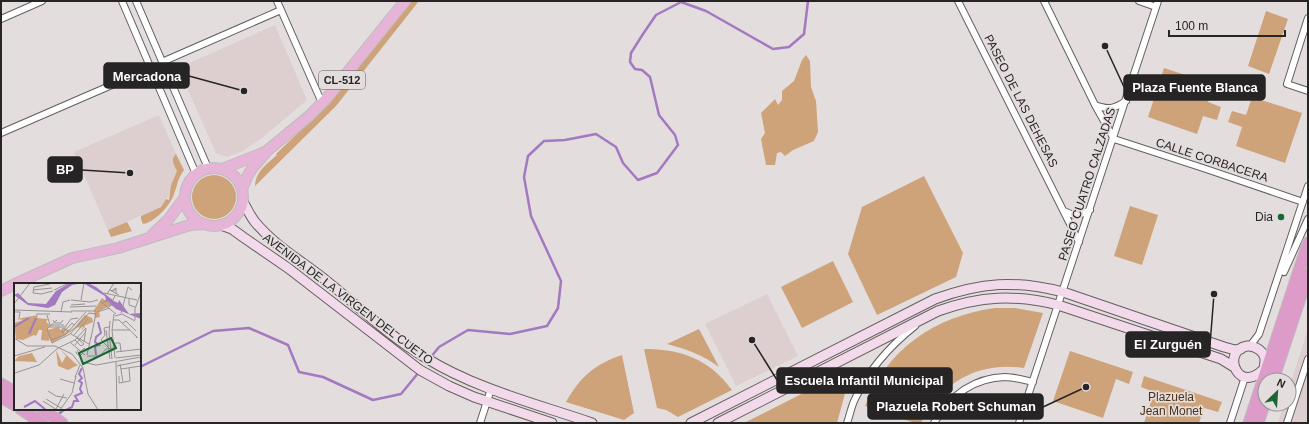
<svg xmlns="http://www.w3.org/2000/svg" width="1309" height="424" viewBox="0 0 1309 424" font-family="Arial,sans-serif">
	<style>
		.built { fill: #ddcfd0 }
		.green { fill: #cea37a }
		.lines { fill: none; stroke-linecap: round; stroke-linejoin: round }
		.stream { stroke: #a379c0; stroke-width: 2.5 }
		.minor-casing { stroke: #655f60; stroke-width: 8 }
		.secondary-casing { stroke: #655f60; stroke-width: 11 }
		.primary-casing { stroke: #bebdbd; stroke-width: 12 }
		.trunk-casing { stroke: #bebdbd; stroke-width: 13 }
		.minor { stroke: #fff; stroke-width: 6 }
		.secondary { stroke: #f2daeb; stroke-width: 9 }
		.primary { stroke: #e5b4d6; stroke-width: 10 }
		.trunk { stroke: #dc9bc8; stroke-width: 11 }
		.poi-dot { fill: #1a6634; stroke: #e3ddde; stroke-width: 1.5 }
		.labels { text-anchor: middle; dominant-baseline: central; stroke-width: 3.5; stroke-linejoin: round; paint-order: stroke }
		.shield { fill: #e3ddde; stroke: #5f5c5c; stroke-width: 1 }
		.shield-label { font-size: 11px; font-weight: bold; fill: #262424 }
		.street-label { font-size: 12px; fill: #262424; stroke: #e3ddde }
		.poi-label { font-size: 12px; fill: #262424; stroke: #e3ddde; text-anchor: end }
		.park-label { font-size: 12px; fill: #4d3216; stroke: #e3ddde }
		.inset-river { fill: none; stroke: #a379c0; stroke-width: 2 }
		.inset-road { fill: none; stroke: #979394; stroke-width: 1 }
		.view { fill: #1a6634; fill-opacity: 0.15; stroke: #1a6634; stroke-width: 2 }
		.inset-edge { fill: none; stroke: #262424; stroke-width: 2 }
		.leader { fill: none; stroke: #262424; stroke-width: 1.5 }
		.callout-dot { fill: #262424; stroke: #e3ddde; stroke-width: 1.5 }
		.callout { fill: #262424; stroke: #262424; stroke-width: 1.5 }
		.callout-label { font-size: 13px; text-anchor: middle; font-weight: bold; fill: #fff }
	</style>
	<rect width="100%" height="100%" fill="#e3ddde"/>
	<!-- built -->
	<path class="built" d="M275,25l32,75 -45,38 -19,13 -16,6 -11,-4 -38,-85z
		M159,115l17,39 -3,4v4l4,9 -6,14 -2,10 -8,12 -53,23 -34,-78z
		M767,294l31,62 -62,30 -31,-62z
		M1308,329v94h-30l6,-19h5v-16z"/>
	<!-- green -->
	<path class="green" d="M412,1h7l-83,105 -81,80c1,-15 11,-21 22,-31l-1,-1 56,-54z
		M1266,11l22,8 -19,55 -21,-8z
		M806,55l4,6 1,26 5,14 2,31 -4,9 -21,9 -8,6 -4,-4 -4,1 -2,12h-9l-5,-26 4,-6 -4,-20 14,-14 3,6 4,-5v-9l12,-10 8,-21z
		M1164,68l49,16 -5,18 13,5 -4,13 -14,-4 -6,18 -49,-17z
		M1252,97l50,16 -17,50 -49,-17 6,-19 -14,-5 4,-11 14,4z
		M176,154l8,16c-7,10 -6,14 -10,24 -4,12 -19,28 -31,30l-2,-5v-3l20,-9 5,-8 3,1 2,-15 6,-14c-3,-6 -7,-12 -1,-17z
		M192 197a22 22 0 1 1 44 0a22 22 0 1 1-44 0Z
		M924,176l39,77 -7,24 -79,38 -29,-61 14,-47z
		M1130,206l28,9 -16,50 -28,-9z
		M127,222l5,9 -21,6 -3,-7z
		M833,261l20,41 -51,26 -21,-41z
		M995,308h20l28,5 -19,55c-45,-7 -83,14 -103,55h-6l-50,-17c22,-57 70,-90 130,-98z
		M699,329l20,38c-16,-12 -33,-18 -52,-23z
		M644,349c38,0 65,10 88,41l-54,27 -12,-7 -9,-2z
		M1070,351l63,21 -4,12 -13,-5 -13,39 -50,-17z
		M622,355l12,58 -10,7 -58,-18c14,-25 29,-38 56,-47z
		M1144,376l78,26 -4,10 -14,-4 -5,15h-55l10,-31 -13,-5z
		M836,378c6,2 10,5 10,12l-9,33h-93l85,-43z"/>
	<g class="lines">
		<!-- stream -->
		<path class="stream" d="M431,357l8,-10 29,-17 42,4 37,-8 11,-18 3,-27 -30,-65 -7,-39 4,-21 16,-15 21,-1 31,-6 20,13 7,16 15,17 19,-7 21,-28 -3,-10 -16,-20 -9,-38 -8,-7 -7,-1 -5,-7 1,-9 12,-19 13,-19 25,-13 25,9 67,38 16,-2 15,-13 4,-33
			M140,367l73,-36 36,-3 39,17 11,27 24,5 50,23 28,-6 18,-22
			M56,416l9,-7"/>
		<!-- minor casing -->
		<g class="minor-casing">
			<path id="minor" d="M122,1l74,173
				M136,1l72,167
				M277,1l45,102
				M958,1l121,241
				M1044,1l51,104 19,34 92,30 97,33
				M1139,1l17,6
				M1308,18l-21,66 21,7
				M1,19l41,-18
				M162,62l119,-52
				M1095,105c13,5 19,4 31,-4
				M1,133l150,-65
				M1064,211c12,6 14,5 26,-1
				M1284,272l24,-53
				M1250,346l9,-12 49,-148
				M480,423l11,-34
				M847,423c3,-8 4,-16 8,-24 13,-28 36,-54 60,-73
				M934,423c16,-27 38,-45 71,-46 9,0 19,3 28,5
				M1019,423l139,-422
				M1230,423l15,-46
				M1287,423l21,-64"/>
		</g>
		<!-- secondary casing -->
		<g class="secondary-casing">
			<path id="secondary" d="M243,202c4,6 7,14 12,20 19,23 45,38 68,56 34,27 66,58 103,80 50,31 111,46 166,65
				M221,225l11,4 11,8 45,31 132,102 29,16 25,11 78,26
				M1264,369c0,-2 1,-6 1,-9 0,-8 -10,-15 -18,-14 -28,5 -7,54 20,19
				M691,423l244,-124c47,-17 80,-19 128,-7l161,55 11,3 6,-1
				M718,423l220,-112c42,-15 77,-17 120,-6l163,54 13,8"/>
		</g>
		<!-- primary casing -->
		<g class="primary-casing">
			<path id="primary" d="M185 197a29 29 0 1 1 58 0a29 29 0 1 1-58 0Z
				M222,169l28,-11 15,-6
				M242,189l6,-14 6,-9 14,-16 40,-33 18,-18 79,-98
				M152,235l16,-15 17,-23
				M15,284l57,-26 46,-10 72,-23 14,-1
				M1,291l14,-7"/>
		</g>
		<!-- trunk casing -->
		<g class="trunk-casing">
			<path id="trunk" d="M1273,380l35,-106
				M1,384l14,8
				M1,397l14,8
				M21,409l21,14
				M42,409l20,14
				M1249,423l59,-180
				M1258,423l7,-21"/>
		</g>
		<!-- minor -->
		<use href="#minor" class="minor"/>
		<!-- secondary -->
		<use href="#secondary" class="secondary"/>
		<!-- primary -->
		<use href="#primary" class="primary"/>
		<!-- trunk -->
		<use href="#trunk" class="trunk"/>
	</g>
	<!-- markers -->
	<circle class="poi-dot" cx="1281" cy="217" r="4"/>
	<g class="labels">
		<!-- shield labels -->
		<rect class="shield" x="319" y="71" width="46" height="18" rx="3"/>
		<g class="shield-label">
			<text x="342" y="80">CL-512</text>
		</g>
		<!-- street labels -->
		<g class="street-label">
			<text transform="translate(1021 101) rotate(63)">PASEO DE LAS DEHESAS</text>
			<text transform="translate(1212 160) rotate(18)">CALLE CORBACERA</text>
			<text transform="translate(1087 184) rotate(-72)">PASEO CUATRO CALZADAS</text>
			<text transform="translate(348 299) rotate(37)">AVENIDA DE LA VIRGEN DEL CUETO</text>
		</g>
		<!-- poi labels -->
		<g class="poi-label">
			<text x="1273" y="217">Dia</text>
		</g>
		<!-- park labels -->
		<g class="park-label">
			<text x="1171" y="397">Plazuela<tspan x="1171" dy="14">Jean Monet</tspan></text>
		</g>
	</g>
	<!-- overview -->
	<g transform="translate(14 283)">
		<rect width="127" height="127" fill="#e3ddde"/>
		<path d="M88,15l4,3 -4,2 6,-3 8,4 2,3 -8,-1 -11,5 1,6v6v-6l-5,1 -1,-8zM24,32l-1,3 10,1 28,-1 -27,1 -2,3 4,3 -3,5 12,-3 2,4 6,-5 -3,6 1,1 3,-4 1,2 5,-3 11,-13 7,3 1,4 -9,4 1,1 -3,3 1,-4 -3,2 -2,-1 -26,16 -3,-5v3l-8,-1 1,-10h-3l-3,6 -2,-1 -11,5 -7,-1 -2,-16 9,-3 -7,-1zM46,66l15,14 3,2 -10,5 -10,-4 -2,-16 6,13 4,-7zM18,70l5,9 -23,-1 5,-5z" fill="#cea37a"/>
		<path d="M56,0h18l8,4 18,14 4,2 1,-3 10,14 12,-1v6l-25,-10 -8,-8 -6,2 -4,8 4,-8 4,-3 -1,-4 -22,-13 -11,2 -10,7 -7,13 -7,3 -20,-3 -14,-10 4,-2 10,10 18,1 10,-13z" fill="#a379c0"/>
		<path class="inset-river" d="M0,44l15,-9M15,51l7,-16M82,72l-1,-9 4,-1 -4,-3 1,-5 5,-4 -3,-11M10,124l11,-6 11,9M52,127l6,-3 2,-6h4l-3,-5 7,-3 -2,-4 2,-6 -3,-2 3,-3 -3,-4 3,-6"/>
		<path class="inset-road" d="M36,1l-16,3 -1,6 8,1 12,-3M102,6l-4,2 4,-3v6M19,7l19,-2M40,7l15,-7M98,8l-2,-1 9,5M90,10l33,7M93,11l7,-11M115,16v6l6,2M57,17l19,2 8,-2M67,17l3,-17M86,18l16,13M0,21l16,-21M57,22l14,-1M56,24l26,-1M95,24l6,-11M0,27l58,2M57,28h25M0,29h6l-1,6M47,29l2,-10 7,-2M83,29l13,-4M107,30l7,-26 4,3M22,31h14M100,31l-2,16 3,28M33,32l3,10h14M101,33l7,-2 13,7M39,37l2,3h6l2,-3M99,37h6l18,17v1l-1,-2M121,37v-11l6,-17M109,40l3,-2 10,10M35,44h16l6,-8 7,-1M92,47l4,29M98,47h18M49,50l9,-10 2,2M50,50l-3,-2 2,-3 5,3M95,50l3,26M95,50l1,-12M56,51l19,-21 7,1M57,51l18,10M60,52l14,-16M0,55l13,8h28l17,8 11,14 5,26 10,16M77,55l5,-25M37,57l14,-5 21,-23M61,57l6,6 3,-2 -7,-6M70,59l2,-14M38,60l18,-9M38,60l-5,-14 10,-9M57,60l14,12M101,60h5l1,8M61,62l10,-12M94,64l-7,-7 4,-5 -1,-7 5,-1M65,66l-3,4 4,3 3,-3M102,69l25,-3M64,72l6,-7 4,4M73,72l4,-18M0,73l31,-9M73,73h13M86,73l6,-7 8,-1M102,75l25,-3M68,79l14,3 45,-8M102,79l1,48M106,81l3,18M103,83l24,-5M107,86l20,-3M1,90l24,-8 19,-17 17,-8 11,-12M105,93v7l11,-2 -1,-13M61,94l5,-12M46,96l14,4M34,108l8,5 11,2M32,116l15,9M29,118l14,9M42,126l8,-15M46,127l12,-17 4,-17"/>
		<path class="view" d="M97,55l5,10 -33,16 -4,-11z"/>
		<rect width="127" height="127" class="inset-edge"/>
	</g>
	<!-- callouts -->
	<path class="leader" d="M244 91L189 76M1105 46L1124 87M130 173L82 170M1214 294L1210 345M752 340L777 380M1086 387L1043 407"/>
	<g class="callout-dot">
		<circle cx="244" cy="91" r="4"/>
		<circle cx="1105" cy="46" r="4"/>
		<circle cx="130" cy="173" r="4"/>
		<circle cx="1214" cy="294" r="4"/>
		<circle cx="752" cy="340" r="4"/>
		<circle cx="1086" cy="387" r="4"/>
	</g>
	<g class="callout">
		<rect x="104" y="63" width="85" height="25" rx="4"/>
		<rect x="1124" y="75" width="141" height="25" rx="4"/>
		<rect x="48" y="157" width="34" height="25" rx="4"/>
		<rect x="1126" y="332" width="84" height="25" rx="4"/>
		<rect x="777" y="368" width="175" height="25" rx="4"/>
		<rect x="868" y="394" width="175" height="25" rx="4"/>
	</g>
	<g class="callout-label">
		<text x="147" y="81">Mercadona</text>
		<text x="1195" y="92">Plaza Fuente Blanca</text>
		<text x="65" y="174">BP</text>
		<text x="1168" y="349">El Zurguén</text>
		<text x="864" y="385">Escuela Infantil Municipal</text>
		<text x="956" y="411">Plazuela Robert Schuman</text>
	</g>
	<!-- border -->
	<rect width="1309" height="424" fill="none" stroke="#262424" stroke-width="4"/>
	<!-- north arrow -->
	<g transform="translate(1277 392) rotate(25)"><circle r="19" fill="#e3ddde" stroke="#979394"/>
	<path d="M0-3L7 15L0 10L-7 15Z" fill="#1a6634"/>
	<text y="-6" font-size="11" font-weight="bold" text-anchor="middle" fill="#262424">N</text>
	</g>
	<!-- scale -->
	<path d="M1169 30v6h116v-6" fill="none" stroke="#262424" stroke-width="2"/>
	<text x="1175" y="30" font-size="12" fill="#262424" stroke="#e3ddde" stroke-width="3" paint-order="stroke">100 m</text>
</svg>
